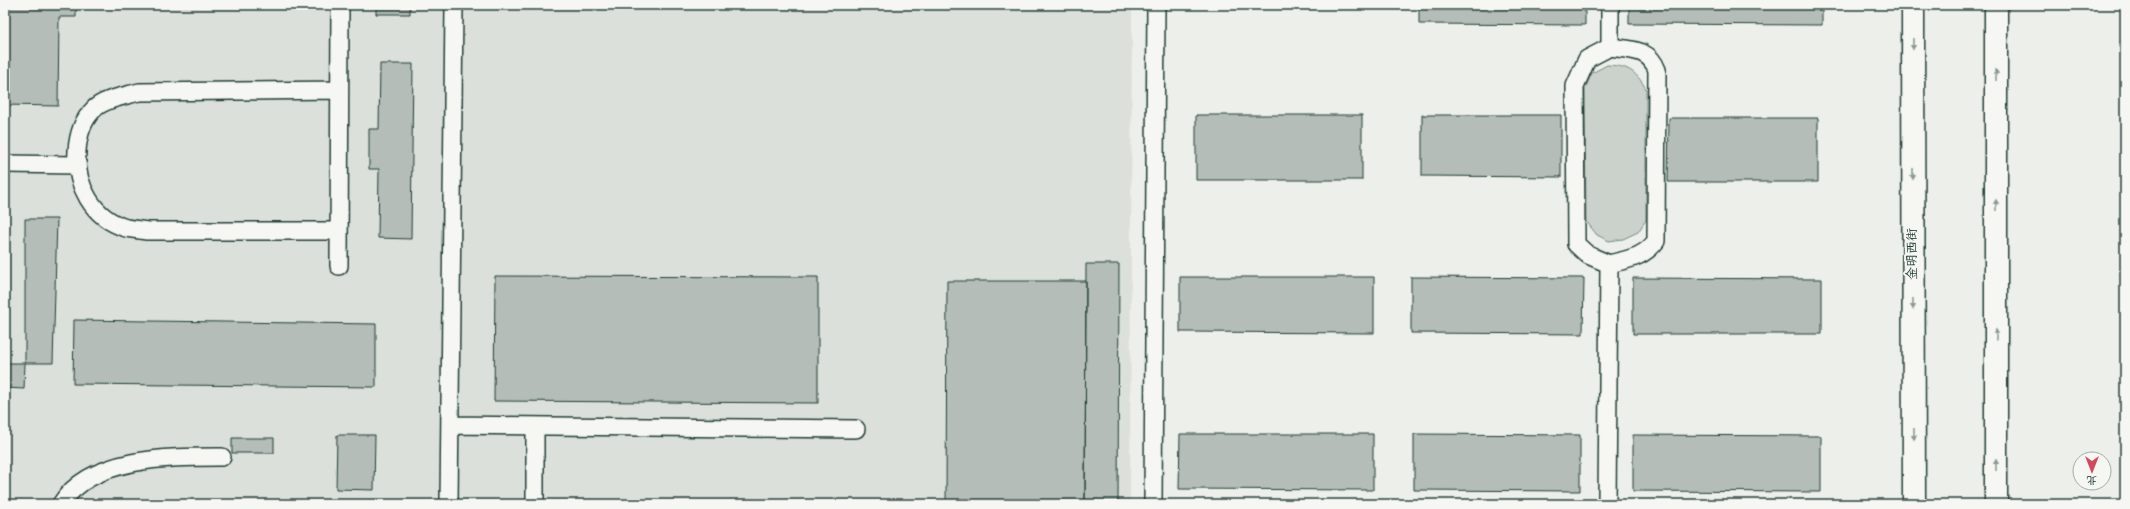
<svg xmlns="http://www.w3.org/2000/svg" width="2130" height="509" viewBox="0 0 2130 509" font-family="Dekko,'LXGW WenKai TC',sans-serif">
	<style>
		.built { fill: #dce0db }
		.green { fill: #cbd2cc; stroke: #758880 }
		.building { fill: #b4bdb8; stroke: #1f3d34 }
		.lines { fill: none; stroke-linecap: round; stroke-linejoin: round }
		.lane-casing { stroke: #1f3d34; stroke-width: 20 }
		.secondary-casing { stroke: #1f3d34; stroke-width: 25 }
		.lane { stroke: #f6f6f2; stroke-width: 17 }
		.secondary { stroke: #f6f6f2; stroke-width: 22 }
		.oneway { fill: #8a9a93 }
		.labels { text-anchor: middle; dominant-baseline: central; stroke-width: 4; stroke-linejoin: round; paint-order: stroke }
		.street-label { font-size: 13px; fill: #1f3d34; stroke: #f6f6f2 }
	</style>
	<rect width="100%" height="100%" fill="#edefea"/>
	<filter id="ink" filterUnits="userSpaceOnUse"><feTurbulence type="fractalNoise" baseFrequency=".025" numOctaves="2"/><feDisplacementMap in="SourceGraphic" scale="8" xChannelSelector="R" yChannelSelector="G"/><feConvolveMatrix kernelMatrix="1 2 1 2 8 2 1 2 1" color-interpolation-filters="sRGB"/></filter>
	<g filter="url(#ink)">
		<!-- built -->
		<path class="built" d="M5,5h1127l-2,499h-1125z"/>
		<!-- green -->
		<path class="green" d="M1607,65c21,1 29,6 39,24v131l-8,12 -15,7 -14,2 -12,-6 -11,-14 -1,-132 7,-16z"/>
		<!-- building -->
		<path class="building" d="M5,5h71v12h-17l-1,89 -53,-1z
			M376,5h34v9h-34z
			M1419,5h166v20l-166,-1z
			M1629,5h193v20l-193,-1z
			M380,64h33l-2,175 -33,-1 1,-69h-10v-40h10z
			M1196,115h166v65h-166z
			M1422,115h139v62l-139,-1z
			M1669,118h149v64h-150z
			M25,219h32l-4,144h-28z
			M1086,264h33l-1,240h-33z
			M495,276l323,1v126l-324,-2z
			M1180,277h194v56l-194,-1z
			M1411,277l173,1 -1,56 -172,-1z
			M1633,278l189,1v55h-189z
			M947,281h139l-1,223h-139z
			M74,320l302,4v63l-303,-3z
			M5,363h20l-1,26 -19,-1z
			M1180,434h193v56l-194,-1z
			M1414,434l166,1v56l-166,-1z
			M337,435h38l-1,55 -38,-1z
			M1633,435l188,1v56l-188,-1z
			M232,438h42v15h-42z"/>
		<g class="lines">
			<!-- lane casing -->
			<g class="lane-casing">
				<path id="lane" d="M5,164l71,1
					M339,231h-192c-7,-1 -14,-2 -21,-3 -34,-10 -51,-44 -49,-77 1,-15 5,-30 16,-41 10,-11 32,-14 46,-18l200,-2
					M1609,264l-21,-9 -12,-11 -1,-158 12,-27 23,-12
					M339,266l1,-261
					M450,425l406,4
					M61,504c30,-48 110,-47 161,-47
					M449,504l5,-499
					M535,504v-78
					M1153,504l3,-499
					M1607,504l2,-240c19,-5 34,-6 47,-23l1,-171c-8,-22 -27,-20 -47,-23v-42"/>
			</g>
			<!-- secondary casing -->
			<g class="secondary-casing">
				<path id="secondary" d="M1913,5l1,499
					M1996,504v-499"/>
			</g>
			<!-- lane -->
			<use href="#lane" class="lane"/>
			<!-- secondary -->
			<use href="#secondary" class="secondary"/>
		</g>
		<!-- one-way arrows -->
		<defs><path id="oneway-solid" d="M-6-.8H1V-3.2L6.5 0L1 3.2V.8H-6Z"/></defs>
		<g class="oneway">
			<use href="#oneway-solid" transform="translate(1913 44) rotate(90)"/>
			<use href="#oneway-solid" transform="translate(1996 75) rotate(-90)"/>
			<use href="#oneway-solid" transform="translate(1913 174) rotate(90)"/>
			<use href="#oneway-solid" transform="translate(1996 205) rotate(-90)"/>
			<use href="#oneway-solid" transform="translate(1913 304) rotate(90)"/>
			<use href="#oneway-solid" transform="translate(1996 335) rotate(-90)"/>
			<use href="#oneway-solid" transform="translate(1914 434) rotate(90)"/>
			<use href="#oneway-solid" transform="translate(1996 465) rotate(-90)"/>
		</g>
	</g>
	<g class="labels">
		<!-- street labels -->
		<g class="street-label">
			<text transform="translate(1913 254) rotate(-90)">金明西街</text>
		</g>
	</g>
	<!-- margin -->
	<rect width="2130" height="509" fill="none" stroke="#f6f6f2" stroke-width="20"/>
	<rect x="10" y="10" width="2110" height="489" fill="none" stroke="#1f3d34" stroke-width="1.5" filter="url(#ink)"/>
	<!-- north arrow -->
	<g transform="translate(2092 471) rotate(180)"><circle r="19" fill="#f6f6f2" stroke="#a0aca6"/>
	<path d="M0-3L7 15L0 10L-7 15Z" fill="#d1495b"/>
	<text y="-6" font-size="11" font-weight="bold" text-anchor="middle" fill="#1f3d34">北</text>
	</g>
</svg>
